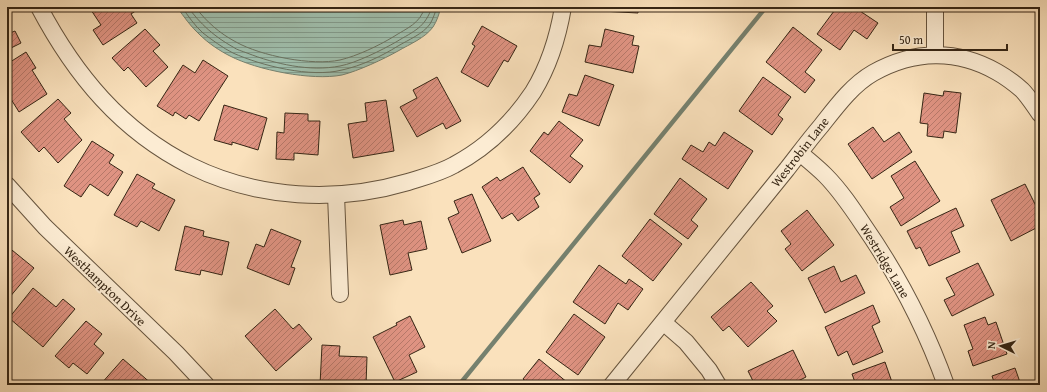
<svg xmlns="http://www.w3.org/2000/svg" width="1047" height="392" viewBox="0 0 1047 392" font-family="'Gentium Book Plus',serif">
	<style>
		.water { fill: url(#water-rules); stroke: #75816f }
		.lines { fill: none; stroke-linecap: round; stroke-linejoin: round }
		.shore { stroke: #6a7260; stroke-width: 1 }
		.stream { stroke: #75816f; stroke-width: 4.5 }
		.building { fill: url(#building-hatch); stroke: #352514 }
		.street-casing { stroke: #66543e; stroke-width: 18 }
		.street { stroke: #fcecd3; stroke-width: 16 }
		.labels { text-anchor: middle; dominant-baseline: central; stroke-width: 4; stroke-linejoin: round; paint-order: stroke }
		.street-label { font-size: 13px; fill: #352514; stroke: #fcecd3 }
	</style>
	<defs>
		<pattern id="water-rules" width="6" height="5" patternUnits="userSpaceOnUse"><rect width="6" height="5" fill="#9fbeac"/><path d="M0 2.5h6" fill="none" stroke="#829a8b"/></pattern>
		<pattern id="building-hatch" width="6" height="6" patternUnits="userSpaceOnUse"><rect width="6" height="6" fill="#df9382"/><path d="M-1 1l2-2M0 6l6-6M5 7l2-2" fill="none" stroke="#b67869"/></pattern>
	</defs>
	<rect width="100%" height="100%" fill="#fae1bc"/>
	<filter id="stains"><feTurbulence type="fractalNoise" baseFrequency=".005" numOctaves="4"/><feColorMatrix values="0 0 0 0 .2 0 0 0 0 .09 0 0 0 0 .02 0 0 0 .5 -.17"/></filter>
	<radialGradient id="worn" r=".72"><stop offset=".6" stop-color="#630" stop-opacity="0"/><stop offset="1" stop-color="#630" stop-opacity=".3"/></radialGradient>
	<!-- water -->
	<path class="water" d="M177,7h264c-2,7 -4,14 -8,20 -8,11 -23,17 -35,24 -14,8 -40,20 -56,24 -30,6 -85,-5 -112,-19 -10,-5 -22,-13 -30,-21 -9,-8 -16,-18 -23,-28z"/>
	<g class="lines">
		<!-- shore -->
		<path class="shore" d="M182,7c6,9 13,19 21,26 9,7 20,15 30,20 29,13 78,25 109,17 19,-4 40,-14 56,-24 10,-6 25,-12 32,-22 3,-5 5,-11 7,-17
			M188,7c12,17 27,30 45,40 4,3 9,4 14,6 28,11 63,19 93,13 16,-3 42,-16 56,-24 18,-11 29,-14 36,-35
			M195,7c12,15 24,26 41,35 25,14 76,24 104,18 17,-4 38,-14 53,-23 14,-9 27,-13 32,-30"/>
		<!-- stream -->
		<path class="stream" d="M459,385l307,-378"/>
	</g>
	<!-- building -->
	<path class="building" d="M89,7h46l2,3 -6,4 6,9 -34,22 -10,-15 8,-5z
		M602,7h36v6l-37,-2z
		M837,7h17l24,16 -11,16 -13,-9 -14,20 -23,-16z
		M482,26l35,20 -9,16 -4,-2 -16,27 -27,-15 14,-26 -3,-2z
		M793,27l29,23 -17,22 10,8 -10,13 -39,-31z
		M7,28l3,5 5,-2 6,12 -14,7z
		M145,29l15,16 -7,6 15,16 -22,20 -18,-20 -4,4 -12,-13z
		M605,29l29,7 -2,9 7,1 -6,27 -48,-11 4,-17 12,2z
		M26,52l10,16 -4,2 15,24 -28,18 -10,-16 -2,1v-33z
		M203,60l25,16 -29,45 -10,-6 -3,4 -11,-7 -2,4 -16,-10 26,-41 12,8z
		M585,75l29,10 -15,41 -37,-14 7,-18 8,2z
		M437,77l24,44 -15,8 -3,-6 -26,14 -17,-30 17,-9 -4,-8z
		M763,77l28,20 -13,18 5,4 -11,16 -33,-24z
		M944,91l17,2 -5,40 -12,-2 -1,7 -16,-2 1,-12 -8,-1 4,-30 19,3z
		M58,99l13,14 -7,6 18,21 -24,23 -14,-16 -5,5 -18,-20z
		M386,100l8,51 -41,7 -5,-34 19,-3 -2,-18z
		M224,105l43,13 -9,32 -26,-8v3l-18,-5z
		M285,113l23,1v7h12l-2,34 -24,-2v7l-18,-1 1,-27 7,1z
		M559,121l24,19 -13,16 13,10 -13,17 -40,-32 14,-19 4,3z
		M873,127l11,15 15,-10 13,20 -40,27 -24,-35z
		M724,132l29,19 -25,38 -46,-30 9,-14 12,7 6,-10 6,4z
		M92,141l22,14 -5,8 14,9 -15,24 -18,-12 -9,13 -17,-11z
		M915,161l25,40 -39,25 -11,-19 14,-9 -13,-22z
		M523,167l17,27 -6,4 5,9 -21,14 -6,-8 -10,6 -20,-32 15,-10 3,4z
		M137,174l18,10 -3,4 23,12 -16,31 -18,-10 -4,6 -23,-12z
		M680,178l27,21 -16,21 7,6 -10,13 -34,-25z
		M1025,184l11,22 4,-2v22l-29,15 -20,-41z
		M472,194l19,47 -29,12 -14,-35 11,-5 -5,-12z
		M956,208l8,18 -13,6 9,20 -31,14 -9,-19 -4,2 -9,-18z
		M807,210l27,35 -32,26 -17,-22 6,-5 -10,-13z
		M650,219l32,25 -29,37 -31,-25z
		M403,220l1,5 17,-4 6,28 -19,4 4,17 -22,5 -10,-50z
		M185,226l19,5 -1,5 26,6 -7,33 -21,-5 -1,5 -25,-5z
		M271,229l30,12 -10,26 4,1 -6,17 -42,-17 9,-24 8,3z
		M7,246l27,22 -25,30 -2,-2z
		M978,263l16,32 -42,21 -8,-16 11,-5 -9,-17z
		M599,265l27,19 3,-5 14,10 -15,21 -10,-7 -13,21 -32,-22z
		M834,266l7,16 15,-7 9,18 -40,20 -17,-35z
		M751,282l22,24 -6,5 10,10 -29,26 -19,-21 -6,5 -12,-14z
		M33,288l23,19 7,-8 12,10 -32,38 -34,-29z
		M873,305l7,17 -8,4 11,26 -30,13 -6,-14 -9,5 -13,-29z
		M275,309l18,20 6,-5 13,15 -36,32 -31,-35z
		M574,314l31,23 -27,38 -32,-23z
		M410,316l15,31 -16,8 8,17 -22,10 -22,-45 24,-12 -1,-2z
		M985,317l3,8 8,-3 11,32 -34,12 -5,-15 5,-2 -9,-24z
		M86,321l16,13 -8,10 10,9 -17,21 -14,-11 -4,5 -14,-12z
		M322,345l18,1 -1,10 28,1 -1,28h-46z
		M793,350l13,27 -16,8h-35l-7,-14z
		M123,359l30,26h-53z
		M539,359l29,24 -2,2h-35l-8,-6z
		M885,362l8,23h-37l-4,-11z
		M1015,368l6,17h-26l-3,-9z
		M908,381l2,4h-14z"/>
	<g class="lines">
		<!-- street casing -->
		<g class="street-casing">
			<path id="street" d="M39,7c36,68 82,124 152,159 67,33 146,37 217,16 16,-5 32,-9 46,-17 32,-17 59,-43 79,-73 16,-26 25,-55 30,-85
				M935,55v-48
				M800,153c8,7 17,14 25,22 15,15 27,33 39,51 34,49 62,103 82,159
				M7,185l38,42 131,126 30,32
				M336,195l4,99
				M663,322l23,20 23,28 9,15
				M612,385c59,-72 117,-144 175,-216 11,-14 22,-29 34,-43 15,-19 31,-41 52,-53 41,-23 84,-24 124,-1 9,5 17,11 25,18 7,7 12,16 18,24"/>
		</g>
		<!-- street -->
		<use href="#street" class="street"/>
	</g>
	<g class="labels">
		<!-- street labels -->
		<g class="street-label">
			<text transform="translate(800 152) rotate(-52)">Westrobin Lane</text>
			<text transform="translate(885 261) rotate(59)">Westridge Lane</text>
			<text transform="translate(105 286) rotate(44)">Westhampton Drive</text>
		</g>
	</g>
	<!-- margin -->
	<rect width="1047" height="392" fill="none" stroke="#fae1bc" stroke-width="24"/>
	<rect x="8" y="8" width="1031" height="376" fill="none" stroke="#352514" stroke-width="2"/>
	<rect x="12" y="12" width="1023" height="368" fill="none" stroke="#352514"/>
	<!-- north arrow -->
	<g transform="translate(1001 346) rotate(275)" stroke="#fcecd3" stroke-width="3" paint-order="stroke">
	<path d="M0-3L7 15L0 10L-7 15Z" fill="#352514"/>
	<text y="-6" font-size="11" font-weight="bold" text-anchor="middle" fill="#352514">N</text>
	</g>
	<!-- scale -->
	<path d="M893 44v6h114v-6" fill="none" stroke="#352514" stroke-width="2"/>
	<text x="899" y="44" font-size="12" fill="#352514" stroke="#fcecd3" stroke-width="3" paint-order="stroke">50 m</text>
	<rect width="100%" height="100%" filter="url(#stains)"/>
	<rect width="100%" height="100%" fill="url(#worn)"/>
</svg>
